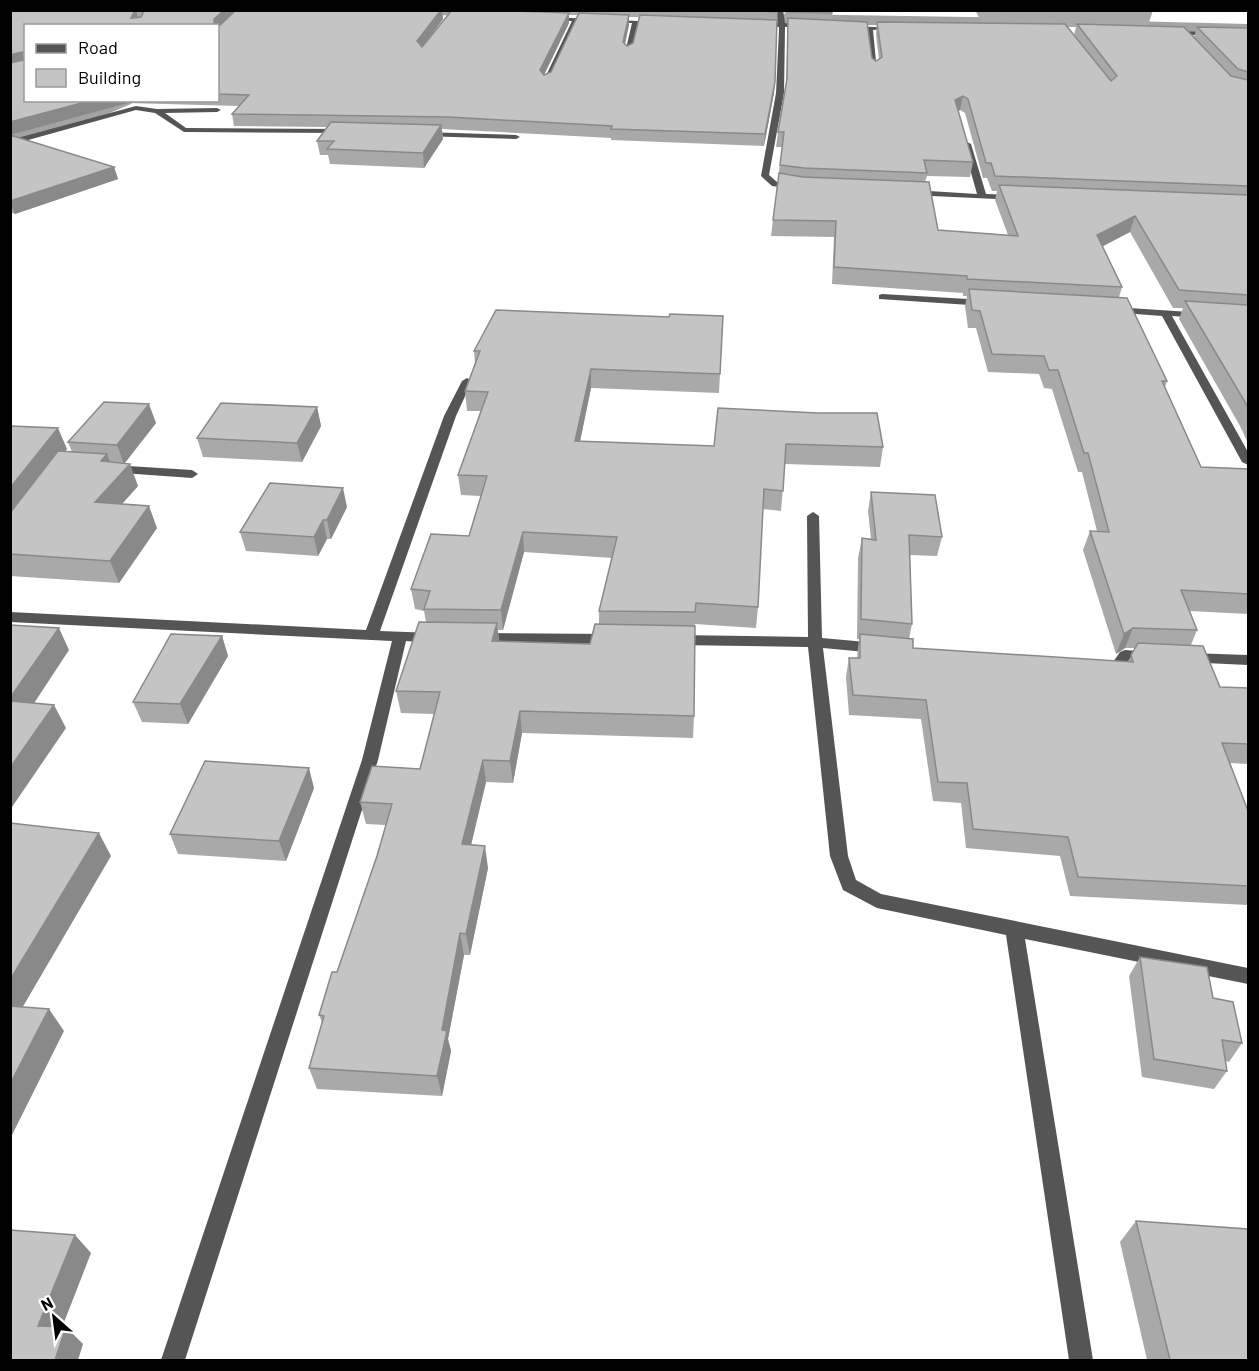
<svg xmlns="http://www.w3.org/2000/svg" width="1259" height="1371" viewBox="0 0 1259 1371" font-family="Barlow,sans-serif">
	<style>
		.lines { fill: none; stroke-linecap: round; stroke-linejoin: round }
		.canal { fill: #a3a3a3; fill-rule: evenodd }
		.minor { fill: #555; fill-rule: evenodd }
		.wall { fill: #a9a9a9; fill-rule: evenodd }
		.shaded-wall { fill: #898989 }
		.building { fill: #c4c4c4; stroke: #898989; stroke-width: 1.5 }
	</style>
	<rect width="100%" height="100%" fill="#fff"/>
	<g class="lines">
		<!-- canal -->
		<path class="canal" d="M427,10h90l1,2 -8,5 -75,-2z
			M719,13l318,5 6,1 2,4 -2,4 -6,1 -324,-6 -2,-4 2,-4z
			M1127,21l121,3v10l-127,-4 -3,-4 3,-4z
			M106,100h28l-3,4 -47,20 -74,21v-13l60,-16z"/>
		<!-- minor -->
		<path class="minor" d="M777,10h6l2,13 25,3 -25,1 -1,66 -15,82 8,7 22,3v4h-3l-24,-3 -11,-10 15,-83 3,-63v-3l-23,-3 22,-1z
			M549,17l111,5 -22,1 -7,30 -3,2 -3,-2 7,-30 -54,-1 -29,60 -3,2 -3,-2 29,-61 -25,-1z
			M849,26l51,2 -27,2 4,42 -5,-1 -5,-41 -20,-1z
			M1170,31l78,2v4l-80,-3z
			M136,106l21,3 60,-1 4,2 -4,2 -52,1 21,15 157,1 4,2 -4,2 -159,-1 -29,-19 -19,-3 -126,35v-5z
			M424,132l92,3 4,2 -4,2 -95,-3 -1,-2z
			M967,142l4,2 15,50 29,1 3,1v4l-108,-5 -1,-2 4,-3 64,4 -14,-50z
			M882,294l103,6 5,3 -5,3 -106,-7v-4z
			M1114,307l91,6v4l-4,1 -29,-2 76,136v13l-6,-3 -80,-146 -52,-4 -1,-2z
			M467,378l5,3 -16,35 -76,215 53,2 7,5 -7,5 -27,-2 -28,119 -193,600h-24l201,-600 30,-119 -382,-19v-10l356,18 78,-214 18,-35z
			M112,465l80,5 6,4 -6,4 -84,-6 -2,-3z
			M813,512l6,4 3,122 55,5 7,5 -7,5 -54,-5 25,208 8,24 25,14 367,74v16l-223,-45 68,421h-24l-63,-425 -129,-27 -34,-18 -13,-34 -22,-209 -132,-2 -7,-5 7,-5 132,2 -1,-121z
			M478,633l132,1 7,5 -7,5 -137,-3 -2,-3 2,-3z
			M1125,650l25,2 7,5 -7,5 -21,-2 -9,15 -18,-1 -2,-4 2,-4 9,-1 9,-13z
			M1189,653l59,2v10l-64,-3 -2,-4 2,-4z"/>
	</g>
	<!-- wall -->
	<path class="wall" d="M10,10h432l1,9 -21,28 30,-36 -5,-1h330l-3,83 -10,53 -153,-6v-2l-169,-9 1,10 -19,29 -94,-4 -2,-9h-8l-3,-14 10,-14 -93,-1 -2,-12 7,-8 -111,-3 -118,32zM569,15h9l-27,57 -7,3 25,-52zM629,17h10l-6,26 -6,3 -2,-2 4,-19zM218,26v74h-192z
		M784,10h48v10l44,41 3,-2 -3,-24 1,-13 105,1 -7,-13h178l-5,16 46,11 3,-10 51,1v415l-8,-17 -61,-107 4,-11h-10l-43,-76 -28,14 20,41 -3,10 48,84 -2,6 36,80 47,2v145l-59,-3 8,19 -6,15 29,42 28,1v76l-18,-1 18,48v94l-178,-9 -10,-40 -94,-8 -5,-45 -28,-2 -12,-82 -72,-4 -3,-38 3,-19h8l2,-19h-2l1,-81 4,-20 9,1 -3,-28 3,-19 71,45 -5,19 -27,-1 2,69 -3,15 4,9 215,14 7,-14h-10l-9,6 -33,-104 7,-19h7l-15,-59h-4l-26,-83 -8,-1 -5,-14 -51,-2 -12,-44h-8l-3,-22 2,-10h-4v-3l-131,-9 2,-47 -63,-1 11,-89h-6l2,-15 8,-47 2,-63h-1zM1068,27h8l-2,8zM960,110l5,3 18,65h4l5,13h5l-2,9 13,35 -70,-5 -13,-48 2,-6 43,1 3,-15 -15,-51z
		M10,135l104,32 4,12 -103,35 -5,-2z
		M474,351l246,23 -1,19 -128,-5 -11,53 134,5 4,-38 165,39 -3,20 -95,-3 -4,47 -18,-2 -5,98 -2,21 -61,-4 -1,92 -1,22 -171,-5 -9,50 -27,-1 -15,63 17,23 -18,87h-6l-16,84 3,12 -9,45 -125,-7 -8,-21 13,-46 -3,-7 18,-43 40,-116 9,-31 -20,-1 -6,-22 60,-33 14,-55 -33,-1 -5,-22 30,-69 -2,-11 -9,-2 -4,-20 58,-53 12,-40 -20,-1 -3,-20 23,-64h-14l-2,-20 10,-28zM524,552l88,6 -13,53v14l-9,19 -91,-3 -1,-11h5z
		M317,407l4,19 -19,36 -99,-5 -6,-19z
		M156,423l-32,41 14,22 -16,18 35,24 -38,55 -109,-7v-150l57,23 -2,2 7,1 -4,-10z
		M347,507l-16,32h-4l-9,17 -72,-5 -6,-19z
		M222,636l6,20 -40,68 -46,-2 -9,-20z
		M314,788l-28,73 -108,-7 -8,-20z
		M1140,957l73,41 29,45 -13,19 -3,-1 1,10 -13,18 -72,-12 -13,-101z
		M1136,1221l112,139h-101l-27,-118z"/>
	<!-- shaded-wall -->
	<path class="shaded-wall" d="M135,10h1l2,9 -7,-1z
		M224,10h17l-23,18v-2h-4v-7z
		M441,10h1l1,9 -25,33 -1,-11z
		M569,13v10l-28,58 -1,-11z
		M629,15v10l-6,27v-10z
		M22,52l3,11 -15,4v-12z
		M775,82l-1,11 -10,53 1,-12z
		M963,96l-3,14 -7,5 2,-15z
		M93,100h34l1,3 -118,32v-13z
		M441,125l2,14 -19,29 -1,-15z
		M114,167l4,12 -103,35 -5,-13z
		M1135,216l-5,16 -38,20 5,-17z
		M591,369v19l-15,73 -1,-20z
		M149,404l7,19 -32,41 -7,-19z
		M317,407l4,19 -19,36 -5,-19z
		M58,428l9,21 -57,74v-35z
		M107,454l8,21 -14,-14z
		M130,464l8,22 -34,38 -9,-22z
		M343,488l4,19 -16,32 -4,-19z
		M149,506l8,22 -38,55 -9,-22z
		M323,520l4,19 -9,17 -4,-19z
		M523,532l1,20 -21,78 -2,-20z
		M497,623l2,22 -7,-4z
		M59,628l10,22 -48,73 -11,-19v-6z
		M1133,628l-8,20 -9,6 8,-20z
		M222,636l6,20 -40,68 -8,-20z
		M54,705l12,23 -56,82v-42z
		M520,711l2,22 -9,50 -3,-22z
		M483,760l3,22 -20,84 -4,-22z
		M309,768l5,20 -28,73 -7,-20z
		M99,833l12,23 -100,171 -1,-47z
		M485,846l3,22 -18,87 -4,-21z
		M460,933l4,22 -16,84 3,12 -9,45 -5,-20 5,-46z
		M49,1009l15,22 -54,108v-55z
		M75,1235l16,18 -35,90 -18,-17z
		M66,1327l17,17 -5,16h-23z"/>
	<!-- building -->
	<path class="building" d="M10,10h125l-4,8 10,-1 3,-6 -1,-1h81l-10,9v7h-188v74h67l-83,22v-59l13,-3 2,-6 -3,-2 -12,3z
		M236,10h205l-24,31 5,6 30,-37h36l81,3 -29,57 4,5 7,-3 28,-59 50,2 -6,27 4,4 6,-3 7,-28 137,5 -2,62 -10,52 -154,-5 1,-3 -164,-9 -216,-3 17,-19 -31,-1v-67z
		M741,10h36v2z
		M787,10h45v3l-44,-1z
		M788,18l79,4 5,36 4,3 6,-4 -5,-35 188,2 46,57 6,-5 -40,-52 107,3 47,49 17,4v106l-253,-10 -4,-13h-5l-18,-64 -5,-3 -8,4 18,62 -49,-2 3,13 -123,-5 -24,-3 4,-33h-6l9,-53z
		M1197,27l51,1v44l-10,-3z
		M331,122l110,3 -18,28 -96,-4 7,-8h-17z
		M10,135l104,32 -104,34z
		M779,173l24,4 126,5 9,48 80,6 -19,-51 249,10v100l-69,-5 -44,-74 -38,19 25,52 -155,-8v-3l-133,-9 2,-46 -63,-1z
		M969,289l158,9 40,83h-5l39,86 47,2v125l-67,-4 16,40 -64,-2 -9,6 -34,-103 19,1 -21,-79h-4l-26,-83h-9l-5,-14 -52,-2 -12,-43 -8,-1z
		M1185,301l63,4v104v-2z
		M496,310l173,7 1,-3 53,2 -3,58 -129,-5 -16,72 139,5 4,-38 100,5h59l6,34 -97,-3 -3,47 -19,-2 -6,118 -62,-4 -1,9 -96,-1 18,-74 -94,-5 -22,78 -77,-1 6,-18 -19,-2 20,-55 38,2 18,-60 -29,-1 30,-83 -23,-1 15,-40h-6z
		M104,402l45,2 -32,41 -49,-3z
		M221,403l96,4 -20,36 -100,-5z
		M10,426l48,2 -48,60z
		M58,451l49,3 -6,7 29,3 -35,38 54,4 -39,55 -100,-7v-41z
		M270,483l73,5 -16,32h-4l-9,17 -74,-5z
		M871,492l64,3 7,42 -33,-2 3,89 -51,-5 1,-81 14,2z
		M419,622l78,1 -5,18 98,3 5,-20 100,2 -1,90 -174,-5 -10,50 -27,-1 -21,84 23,2 -19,88 -6,-1 -18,97 5,1 -10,45 -128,-8 15,-52 -5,-1 13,-43h5l40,-116 15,-52 -32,-2 12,-36 48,3 20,-77 -44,-1z
		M10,625l49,3 -49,70z
		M171,634l51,2 -42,68 -47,-2z
		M860,634l53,5v9l220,14 -2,-7 7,-12 65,3 17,41 28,1v56l-26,-1 26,68v75l-170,-9 -10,-40 -95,-8 -6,-46 -29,-1 -12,-82 -73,-5 -4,-37h11z
		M10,701l44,4 -44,63z
		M205,761l104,7 -30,73 -109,-7z
		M10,823l89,10 -89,147z
		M1140,957l67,10 6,31 20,4 9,41 -20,-3 5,31 -73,-12z
		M10,1006l39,3 -39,75z
		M1136,1221l112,8v131h-78z
		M10,1230l65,5 -37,91 28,1 -11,33h-45z"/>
	<!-- border -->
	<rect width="1259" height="1371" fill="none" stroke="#000000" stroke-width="24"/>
	<!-- legend -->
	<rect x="24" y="24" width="195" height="78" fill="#ffffff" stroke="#999999" stroke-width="1.5"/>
	<rect x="36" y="44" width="30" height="9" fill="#555555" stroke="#999999" stroke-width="1.5"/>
	<text x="78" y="54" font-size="18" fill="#000000">Road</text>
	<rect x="36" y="69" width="30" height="18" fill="#c4c4c4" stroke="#999999" stroke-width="1.5"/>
	<text x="78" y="84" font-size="18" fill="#000000">Building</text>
	<!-- north arrow -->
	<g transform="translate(54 1317) rotate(332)" stroke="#ffffff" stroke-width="4.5" paint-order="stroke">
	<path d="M0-4.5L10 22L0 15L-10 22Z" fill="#000000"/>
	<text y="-9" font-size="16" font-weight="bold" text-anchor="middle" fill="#000000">N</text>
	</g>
</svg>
